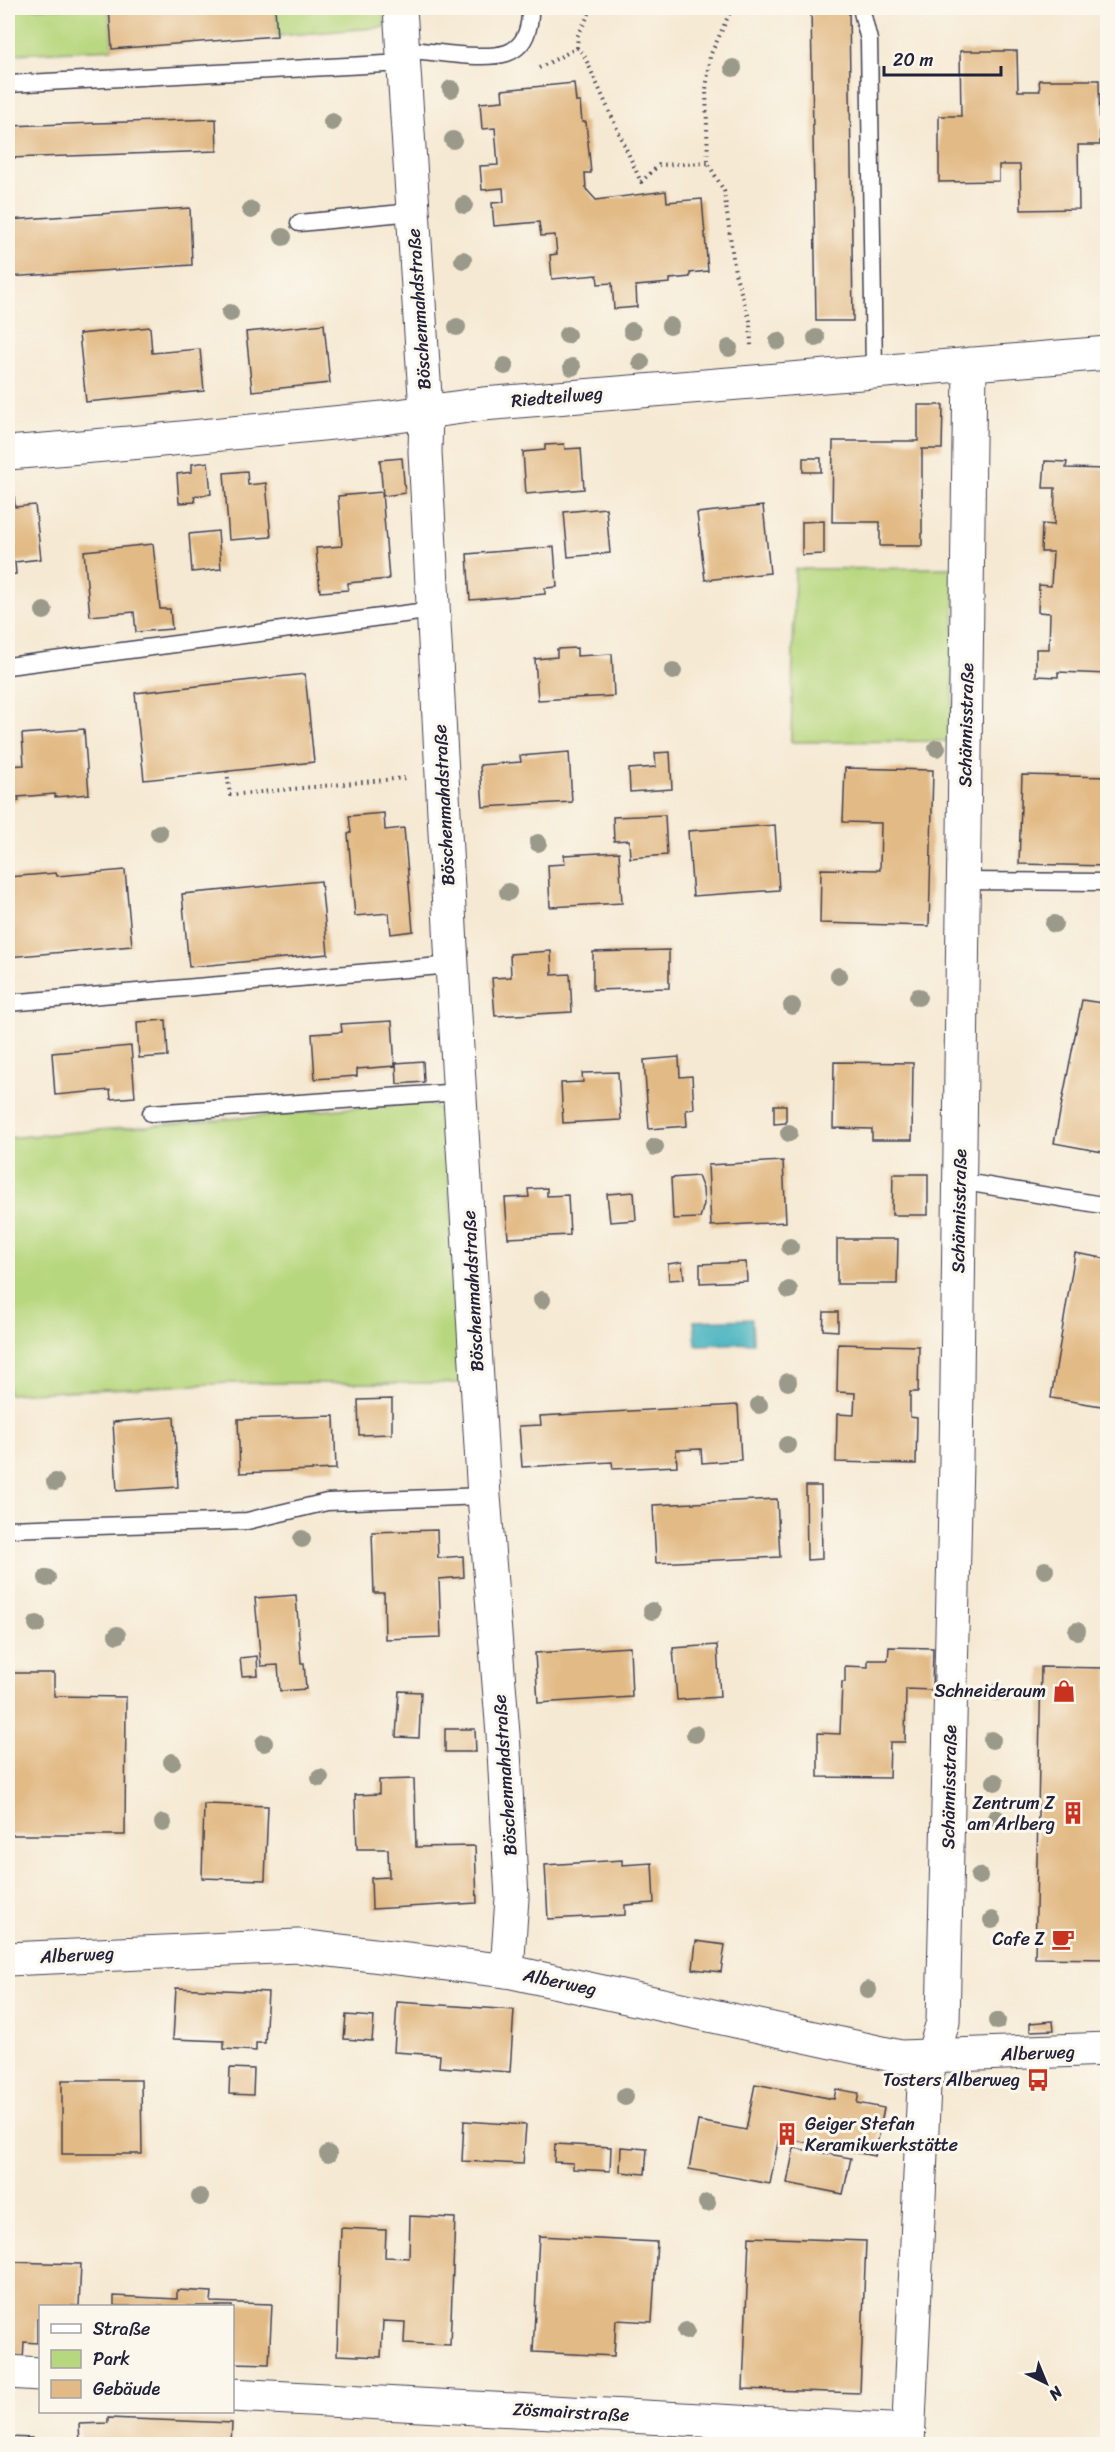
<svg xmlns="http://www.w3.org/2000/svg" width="1115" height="2452" viewBox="0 0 1115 2452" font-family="Sriracha,sans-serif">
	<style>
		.green { fill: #b7d77e; stroke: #6c7c5c; stroke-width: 1.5 }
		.water { fill: #42b1be; stroke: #326a7c; stroke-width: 1.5 }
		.building { fill: #e2ba85 }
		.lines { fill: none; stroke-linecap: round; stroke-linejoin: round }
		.service-casing { stroke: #424052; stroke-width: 19 }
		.minor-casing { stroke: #424052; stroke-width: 35 }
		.tertiary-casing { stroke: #424052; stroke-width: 35 }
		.path { stroke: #424052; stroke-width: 4; stroke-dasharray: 1.5 4.5; stroke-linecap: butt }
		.service { stroke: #fff; stroke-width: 16 }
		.minor { stroke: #fff; stroke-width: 33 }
		.tertiary { stroke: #fff; stroke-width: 33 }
		.tree { fill: #9a998a }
		.labels { text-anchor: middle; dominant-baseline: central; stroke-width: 6; stroke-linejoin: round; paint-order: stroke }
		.street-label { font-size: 18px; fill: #22223b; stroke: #fbf7ec }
		.poi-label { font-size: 18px; fill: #22223b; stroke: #fbf7ec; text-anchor: end }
	</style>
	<rect width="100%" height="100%" fill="#fbf7ec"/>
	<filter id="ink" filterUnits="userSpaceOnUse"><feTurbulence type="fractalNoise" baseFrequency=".0167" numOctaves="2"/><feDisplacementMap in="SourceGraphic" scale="12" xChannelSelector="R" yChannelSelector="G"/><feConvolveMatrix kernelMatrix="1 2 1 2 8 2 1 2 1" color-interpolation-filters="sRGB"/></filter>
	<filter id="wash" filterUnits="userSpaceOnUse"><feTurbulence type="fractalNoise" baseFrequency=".008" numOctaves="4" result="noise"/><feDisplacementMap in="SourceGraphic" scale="24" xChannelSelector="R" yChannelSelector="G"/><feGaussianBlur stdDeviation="1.35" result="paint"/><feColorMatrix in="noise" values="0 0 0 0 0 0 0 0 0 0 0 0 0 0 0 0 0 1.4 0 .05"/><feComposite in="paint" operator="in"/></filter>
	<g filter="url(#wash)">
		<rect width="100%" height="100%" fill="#f5e9d3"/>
		<!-- green -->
		<path class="green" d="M9,8h100l3,41 -99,5z
			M275,8h109l1,19 -108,9z
			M955,568l-3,173 -161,1 4,-173z
			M422,1102l15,6 8,16 19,259h-234l-222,11v-256z"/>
		<!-- water -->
		<path class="water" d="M752,1319l1,24 -57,2 -2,-24z"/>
		<g id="blocks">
			<!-- building -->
			<path class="building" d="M9,8l4,46 -5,1v-46z
				M109,8h166l2,28 -165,13z
				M811,8h38l4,313h-37z
				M960,51h57l1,40h22l-1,-11h60l1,65h-22l1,64 -58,1 -1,-45h-21v16l-60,1v-66h22z
				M574,83l2,19h4l2,20h4l5,51h-6l1,16 10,11 70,-9 1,11 35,-3 6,72 -18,2v4l-20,2v4l-34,3 1,21 -23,2 -2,-26 -14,1 -1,-9 -45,4 -2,-24 7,-1 -2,-19 -14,1 -2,-14 -45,4 -2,-23 12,-1 -1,-14 -21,2 -2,-24 18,-1 -3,-37 -13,1 -2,-26 23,-2 -1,-11z
				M216,119l1,32 -209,7v-32z
				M190,208l2,57 -184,12v-57z
				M324,324l6,59 -78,8 -6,-59z
				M150,327l2,26 48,-4 4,42 -118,11 -7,-68z
				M918,405h25l-1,44h-20v97h-42v-24h-48l1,-81h85z
				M564,444l1,5 16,-1 3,41 -58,5 -3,-42 22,-2v-5z
				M402,458l3,35 -22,3 -3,-36z
				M803,458h18v14h-18z
				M1045,461l22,1 -1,6 42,1v205l-50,-2v5l-22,-1v-27h13l1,-36 -12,-1 1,-27 12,1 2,-34h-12l1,-28 12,1 1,-37h-12z
				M208,462l3,32 -17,2 1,6 -16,1 -2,-29 15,-2v-8z
				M247,471l1,14 18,-2 5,54 -42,3 -5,-67z
				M382,492l7,87 -41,4v7l-28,2 -4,-44 26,-2 -4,-50z
				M8,493h6l1,14 20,-2 6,54 -26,3 1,12 -8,1z
				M763,506l7,67 -65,7 -8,-67z
				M606,508l4,45 -42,4 -4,-45z
				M824,521v33l-22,1v-33z
				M218,531l3,38 -29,3 -3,-38z
				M153,544l7,65h10l2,20 -36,3 -2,-20 -44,4 -6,-65z
				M554,547l3,40 -12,1v6l-75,6 -3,-46z
				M577,648v8l35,-2 2,42 -76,4 -3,-41 22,-2v-8z
				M305,674l9,88 -170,18 -9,-87z
				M84,729l5,65 -34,3v-3l-37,3 1,4 -11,1v-36l16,-1 -2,-31z
				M569,752l3,50 -89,5 -3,-42 41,-3 -1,-6z
				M670,752l2,37 -42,3 -1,-23 27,-2 -1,-14z
				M845,768l88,2 -4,156 -109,-3 1,-54 59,1 1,-47 -38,-1z
				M1022,775l86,2v89l-89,-2z
				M384,813l1,17 19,-2 9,103 -22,3 -2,-21 -34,3 -7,-82 3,-1 -2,-17z
				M665,815l2,40 -37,3 -1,-18 -15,1 -1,-24z
				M775,825l4,65 -86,6 -5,-65z
				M619,852l3,51 -72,4 -2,-42 17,-1 -1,-9z
				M125,870l7,76 -124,11v-80l48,-4 1,3z
				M321,881l7,73 -139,13 -7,-73z
				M669,950v38l-76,2v-38z
				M551,951l1,24 18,-1 2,38 -77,4 -3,-38 19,-1 -1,-23z
				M1082,1000l26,4v149l-54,-10z
				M166,1020l2,36 -29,2 -2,-36z
				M392,1021l3,45 -38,3v7l-42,3 -3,-45 30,-2 -1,-8z
				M131,1046l4,51 -24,2 -1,-9 -55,5 -3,-42z
				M679,1057l1,20 12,-1 2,33 -8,1 1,16 -38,3 -5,-69z
				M423,1061l1,21 -27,2 -1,-21z
				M834,1062l79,1 -1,77h-40v-11l-39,-1z
				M618,1072l3,48 -58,3 -2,-40 22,-1 -1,-9z
				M774,1105h12v18l-12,1z
				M783,1161l3,61 -75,4 -3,-61z
				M893,1174h35v41h-36z
				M698,1176l5,13 1,15 -4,14 -27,1 -2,-41z
				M547,1188v8l21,-1 2,40 -62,3 -3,-40 24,-1 -1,-8z
				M634,1192l2,28 -26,2 -3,-28z
				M837,1239h61l-1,45h-60z
				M1075,1253l33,6v148l-57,-9z
				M682,1262l2,17 -15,1 -1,-16z
				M746,1262l1,19 -47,2v-19z
				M824,1312h14v19l-15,-1z
				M838,1344l81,2 -1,46h-8v25l7,1 -1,46 -80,-2 1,-48 17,1 1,-22 -18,-1z
				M392,1399v35l-33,1 -1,-35z
				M738,1405l3,55 -39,3 -1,-14 -25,1 1,16 -64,3 -1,-7 -90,5 -3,-41 22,-1 -1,-9z
				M334,1416l2,53 -96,4 -2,-54z
				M174,1417l4,70 -61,4 -4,-69z
				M806,1486h15l1,73 -15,1z
				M777,1499l3,58 -124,6 -3,-58z
				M437,1530l1,28 25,-2 1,21 -25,2 2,58 -56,2 -1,-46h-10l-2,-61z
				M296,1595l5,68h3l2,26 -26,2 -2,-26 -17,1 -6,-68z
				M717,1645l3,52 -43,3 -4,-52z
				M630,1647l2,50 -94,6 -3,-50z
				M889,1647l44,1 -1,42 -26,-1 -1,53h-15l-1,36 -71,-1v-44l22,1 2,-52h3v-16l23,1v-7h20z
				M257,1656l1,19 -16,1 -2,-18z
				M1041,1667l67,1v291l-73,-1z
				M8,1673h46v23l72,1 -1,138h-117z
				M399,1691l22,1 -2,46 -23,-1z
				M445,1729h30l1,23h-31z
				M414,1779l2,68 59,-1 2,57 -105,6 -1,-31 18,-1 -1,-28h-31l-2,-54 24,-1v-14z
				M204,1804l64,2 -3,74 -63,-2z
				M622,1860v5l30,-2 2,40 -29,2v10l-77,4 -3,-54z
				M696,1941l29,4 -4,27 -28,-3z
				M176,1988l92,4 -3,51h-9v8l-32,-2v-8l-51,-2z
				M397,2002l117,8 -4,62 -71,-5 1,-12 -46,-3z
				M346,2015l28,2 -2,24 -28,-2z
				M1053,2021l1,9 -24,1v-8z
				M230,2068l24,1 -1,26 -24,-1z
				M62,2080h79l1,74h-80z
				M755,2084l79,15 2,-10 23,4 -2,10 27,5 -9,48 -96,-19 -9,47 -81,-15 9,-48 48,9z
				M464,2121l62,4 -3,39 -61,-3z
				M555,2144l56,3 -1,24 -37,-2v-6l-19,-1z
				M621,2147l26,2 -2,25 -25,-2z
				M794,2148l57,10 -8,36 -56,-11z
				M410,2216l45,2 -5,127 -46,-2 1,-21 -22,-1 -2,36 -44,-2 4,-127 45,2 -1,27 24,1z
				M539,2236l118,6 -5,80 -36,-2 -2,36 -81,-4z
				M749,2237l117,4 -6,152 -117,-4z
				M8,2262l73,2 -2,42h-39v13h-3v24l-13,-1 -1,19 -15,-1z
				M177,2290l35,2 -1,10 61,2 -3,60 -37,-1v-57h-118v-10l63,3z
				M108,2418l124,5 -1,21h-151l-1,-20 29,-1z
				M8,2437l24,1 -1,6h-23z
				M299,2439l56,4v1h-57z"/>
		</g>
	</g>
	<g filter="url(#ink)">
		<use href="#blocks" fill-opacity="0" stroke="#424052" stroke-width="1.5"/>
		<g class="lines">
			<!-- service casing -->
			<g class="service-casing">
				<path id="service" d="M861,8l8,32 5,331
					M403,49c27,2 80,12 104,4 17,-6 22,-22 23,-38
					M8,84l396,-21
					M299,223l114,-11
					M8,666l426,-56
					M964,881l138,1
					M8,1003l444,-38
					M151,1113l310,-21
					M959,1181l149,25
					M8,1529l239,-8 80,-19 157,-6"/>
			</g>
			<!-- minor casing -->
			<g class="minor-casing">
				<path id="minor" d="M400,8l26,403 -1,41 27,513 32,531 19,238 9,164 -5,73
					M8,453l133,-11 242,-24 100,-14 625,-51
					M8,2372l32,2
					M232,2395l676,36
					M908,2444l16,-359 19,-63 13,-561 14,-1097"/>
			</g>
			<!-- tertiary casing -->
			<g class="tertiary-casing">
				<path id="tertiary" d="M8,1959l290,-13 209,25 394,86 207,-8"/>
			</g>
			<!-- path -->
			<path class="path" d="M732,8l-22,48 -4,34 2,73 16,28 11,82 15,48 1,25
				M577,48l1,-13 14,-27
				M539,68l38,-20 7,7 57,127 18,-17 49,-2
				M227,771l3,24 175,-17"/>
			<!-- service -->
			<use href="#service" class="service"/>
			<!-- minor -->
			<use href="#minor" class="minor"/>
			<!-- tertiary -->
			<use href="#tertiary" class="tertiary"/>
		</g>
		<!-- trees -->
		<g class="tree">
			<circle cx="733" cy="68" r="9"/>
			<circle cx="451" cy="89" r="9"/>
			<circle cx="332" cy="122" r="9"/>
			<circle cx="453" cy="140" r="9"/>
			<circle cx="464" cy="205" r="9"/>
			<circle cx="251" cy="210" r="9"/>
			<circle cx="283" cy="237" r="9"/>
			<circle cx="463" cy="260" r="9"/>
			<circle cx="230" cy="313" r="9"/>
			<circle cx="670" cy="326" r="9"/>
			<circle cx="457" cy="327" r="9"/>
			<circle cx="632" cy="331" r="9"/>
			<circle cx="567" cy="335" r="9"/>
			<circle cx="816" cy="338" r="9"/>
			<circle cx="778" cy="341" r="9"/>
			<circle cx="729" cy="348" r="9"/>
			<circle cx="641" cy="362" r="9"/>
			<circle cx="505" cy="366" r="9"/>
			<circle cx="572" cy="367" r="9"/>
			<circle cx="44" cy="611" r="9"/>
			<circle cx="673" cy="671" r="9"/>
			<circle cx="937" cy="748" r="9"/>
			<circle cx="159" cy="833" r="9"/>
			<circle cx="538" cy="843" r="9"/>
			<circle cx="508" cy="892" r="9"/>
			<circle cx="1054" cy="924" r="9"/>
			<circle cx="839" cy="976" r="9"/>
			<circle cx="918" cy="997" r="9"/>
			<circle cx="792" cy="1006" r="9"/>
			<circle cx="789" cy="1133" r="9"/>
			<circle cx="655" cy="1147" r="9"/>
			<circle cx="790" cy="1247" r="9"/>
			<circle cx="789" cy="1290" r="9"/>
			<circle cx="542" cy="1300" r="9"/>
			<circle cx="788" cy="1382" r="9"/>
			<circle cx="759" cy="1405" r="9"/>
			<circle cx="787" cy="1445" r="9"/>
			<circle cx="55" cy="1482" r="9"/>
			<circle cx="302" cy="1539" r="9"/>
			<circle cx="1045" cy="1570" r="9"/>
			<circle cx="47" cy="1578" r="9"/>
			<circle cx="652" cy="1611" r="9"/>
			<circle cx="37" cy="1624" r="9"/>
			<circle cx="1077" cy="1631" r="9"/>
			<circle cx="117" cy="1635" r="9"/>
			<circle cx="997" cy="1692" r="9"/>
			<circle cx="695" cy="1734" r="9"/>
			<circle cx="992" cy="1740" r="9"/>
			<circle cx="264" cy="1743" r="9"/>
			<circle cx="172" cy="1762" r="9"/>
			<circle cx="320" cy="1778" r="9"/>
			<circle cx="995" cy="1782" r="9"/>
			<circle cx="996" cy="1818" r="9"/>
			<circle cx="163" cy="1823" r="9"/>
			<circle cx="979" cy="1876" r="9"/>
			<circle cx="992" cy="1920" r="9"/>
			<circle cx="868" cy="1990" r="9"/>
			<circle cx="997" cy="2021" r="9"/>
			<circle cx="625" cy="2097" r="9"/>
			<circle cx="328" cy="2154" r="9"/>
			<circle cx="200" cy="2197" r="9"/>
			<circle cx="707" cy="2203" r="9"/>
			<circle cx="686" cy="2331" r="9"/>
		</g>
	</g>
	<!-- icons -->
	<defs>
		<g id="shop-bare" transform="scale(1.8)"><path d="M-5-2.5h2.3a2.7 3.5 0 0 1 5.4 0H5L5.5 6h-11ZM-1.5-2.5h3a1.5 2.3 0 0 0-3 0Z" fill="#c8321e" stroke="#fbf7ec" stroke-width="2.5" paint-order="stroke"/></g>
		<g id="building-bare" transform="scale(1.8)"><path d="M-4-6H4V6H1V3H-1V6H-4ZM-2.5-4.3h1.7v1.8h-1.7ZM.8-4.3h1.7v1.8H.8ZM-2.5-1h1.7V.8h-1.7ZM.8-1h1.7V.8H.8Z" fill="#c8321e" stroke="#fbf7ec" stroke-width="2.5" paint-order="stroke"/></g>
		<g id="cafe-bare" transform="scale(1.8)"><path d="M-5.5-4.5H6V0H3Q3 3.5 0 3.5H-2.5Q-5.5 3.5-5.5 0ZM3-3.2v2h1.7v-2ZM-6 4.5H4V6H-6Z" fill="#c8321e" stroke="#fbf7ec" stroke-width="2.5" paint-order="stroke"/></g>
		<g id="bus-bare" transform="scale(1.8)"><path d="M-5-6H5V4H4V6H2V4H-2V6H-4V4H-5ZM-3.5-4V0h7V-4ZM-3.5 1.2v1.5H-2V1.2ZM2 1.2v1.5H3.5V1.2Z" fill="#c8321e" stroke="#fbf7ec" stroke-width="2.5" paint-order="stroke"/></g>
	</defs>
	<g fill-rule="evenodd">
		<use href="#shop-bare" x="1064" y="1691"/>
		<use href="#building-bare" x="1073" y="1813"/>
		<use href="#cafe-bare" x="1063" y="1939"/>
		<use href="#bus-bare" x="1038" y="2080"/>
		<use href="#building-bare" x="787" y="2134"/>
	</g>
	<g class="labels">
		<!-- street labels -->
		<g class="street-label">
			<text transform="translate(419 309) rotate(-94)">Böschenmahdstraße</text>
			<text transform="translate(557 397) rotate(-5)">Riedteilweg</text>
			<text transform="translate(966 725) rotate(-89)">Schännisstraße</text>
			<text transform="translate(444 805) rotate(-93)">Böschenmahdstraße</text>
			<text transform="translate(959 1211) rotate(-89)">Schännisstraße</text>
			<text transform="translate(473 1291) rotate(-93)">Böschenmahdstraße</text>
			<text transform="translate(505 1775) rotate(-94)">Böschenmahdstraße</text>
			<text transform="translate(949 1787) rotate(-89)">Schännisstraße</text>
			<text transform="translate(77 1955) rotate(-3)">Alberweg</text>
			<text transform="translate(560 1982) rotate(12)">Alberweg</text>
			<text transform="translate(1038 2053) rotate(-2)">Alberweg</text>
			<text transform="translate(571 2412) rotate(3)">Zösmairstraße</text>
		</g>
		<!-- poi labels -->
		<g class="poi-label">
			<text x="1046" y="1691">Schneideraum</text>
			<text x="1055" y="1803">Zentrum Z<tspan x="1055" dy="21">am Arlberg</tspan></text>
			<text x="1045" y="1939">Cafe Z</text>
			<text x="1020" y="2080">Tosters Alberweg</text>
			<text x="805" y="2124" text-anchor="start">Geiger Stefan<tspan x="805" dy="21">Keramikwerkstätte</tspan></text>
		</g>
	</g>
	<!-- margin -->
	<rect width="1115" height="2452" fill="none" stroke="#fbf7ec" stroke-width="30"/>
	<!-- legend -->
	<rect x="39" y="2305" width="195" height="108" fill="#fbf7ec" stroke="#a4a2a5" stroke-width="1.5"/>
	<rect x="51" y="2324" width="30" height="9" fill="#ffffff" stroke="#a4a2a5" stroke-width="1.5"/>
	<text x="93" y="2335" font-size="18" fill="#22223b">Straße</text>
	<rect x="51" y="2350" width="30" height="18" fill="#b7d77e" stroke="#a4a2a5" stroke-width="1.5"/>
	<text x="93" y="2365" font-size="18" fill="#22223b">Park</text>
	<rect x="51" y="2380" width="30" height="18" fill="#e2ba85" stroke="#a4a2a5" stroke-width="1.5"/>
	<text x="93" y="2395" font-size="18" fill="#22223b">Gebäude</text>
	<!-- north arrow -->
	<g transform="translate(1046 2383) rotate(137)" stroke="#fbf7ec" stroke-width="4.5" paint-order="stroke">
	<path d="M0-4.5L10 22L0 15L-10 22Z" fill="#22223b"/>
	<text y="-9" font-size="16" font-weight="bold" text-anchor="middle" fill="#22223b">N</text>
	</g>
	<!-- scale -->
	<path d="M884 66v9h117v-9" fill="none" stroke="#22223b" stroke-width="3"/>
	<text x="893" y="66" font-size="18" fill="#22223b" stroke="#fbf7ec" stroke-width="4.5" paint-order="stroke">20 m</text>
</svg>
